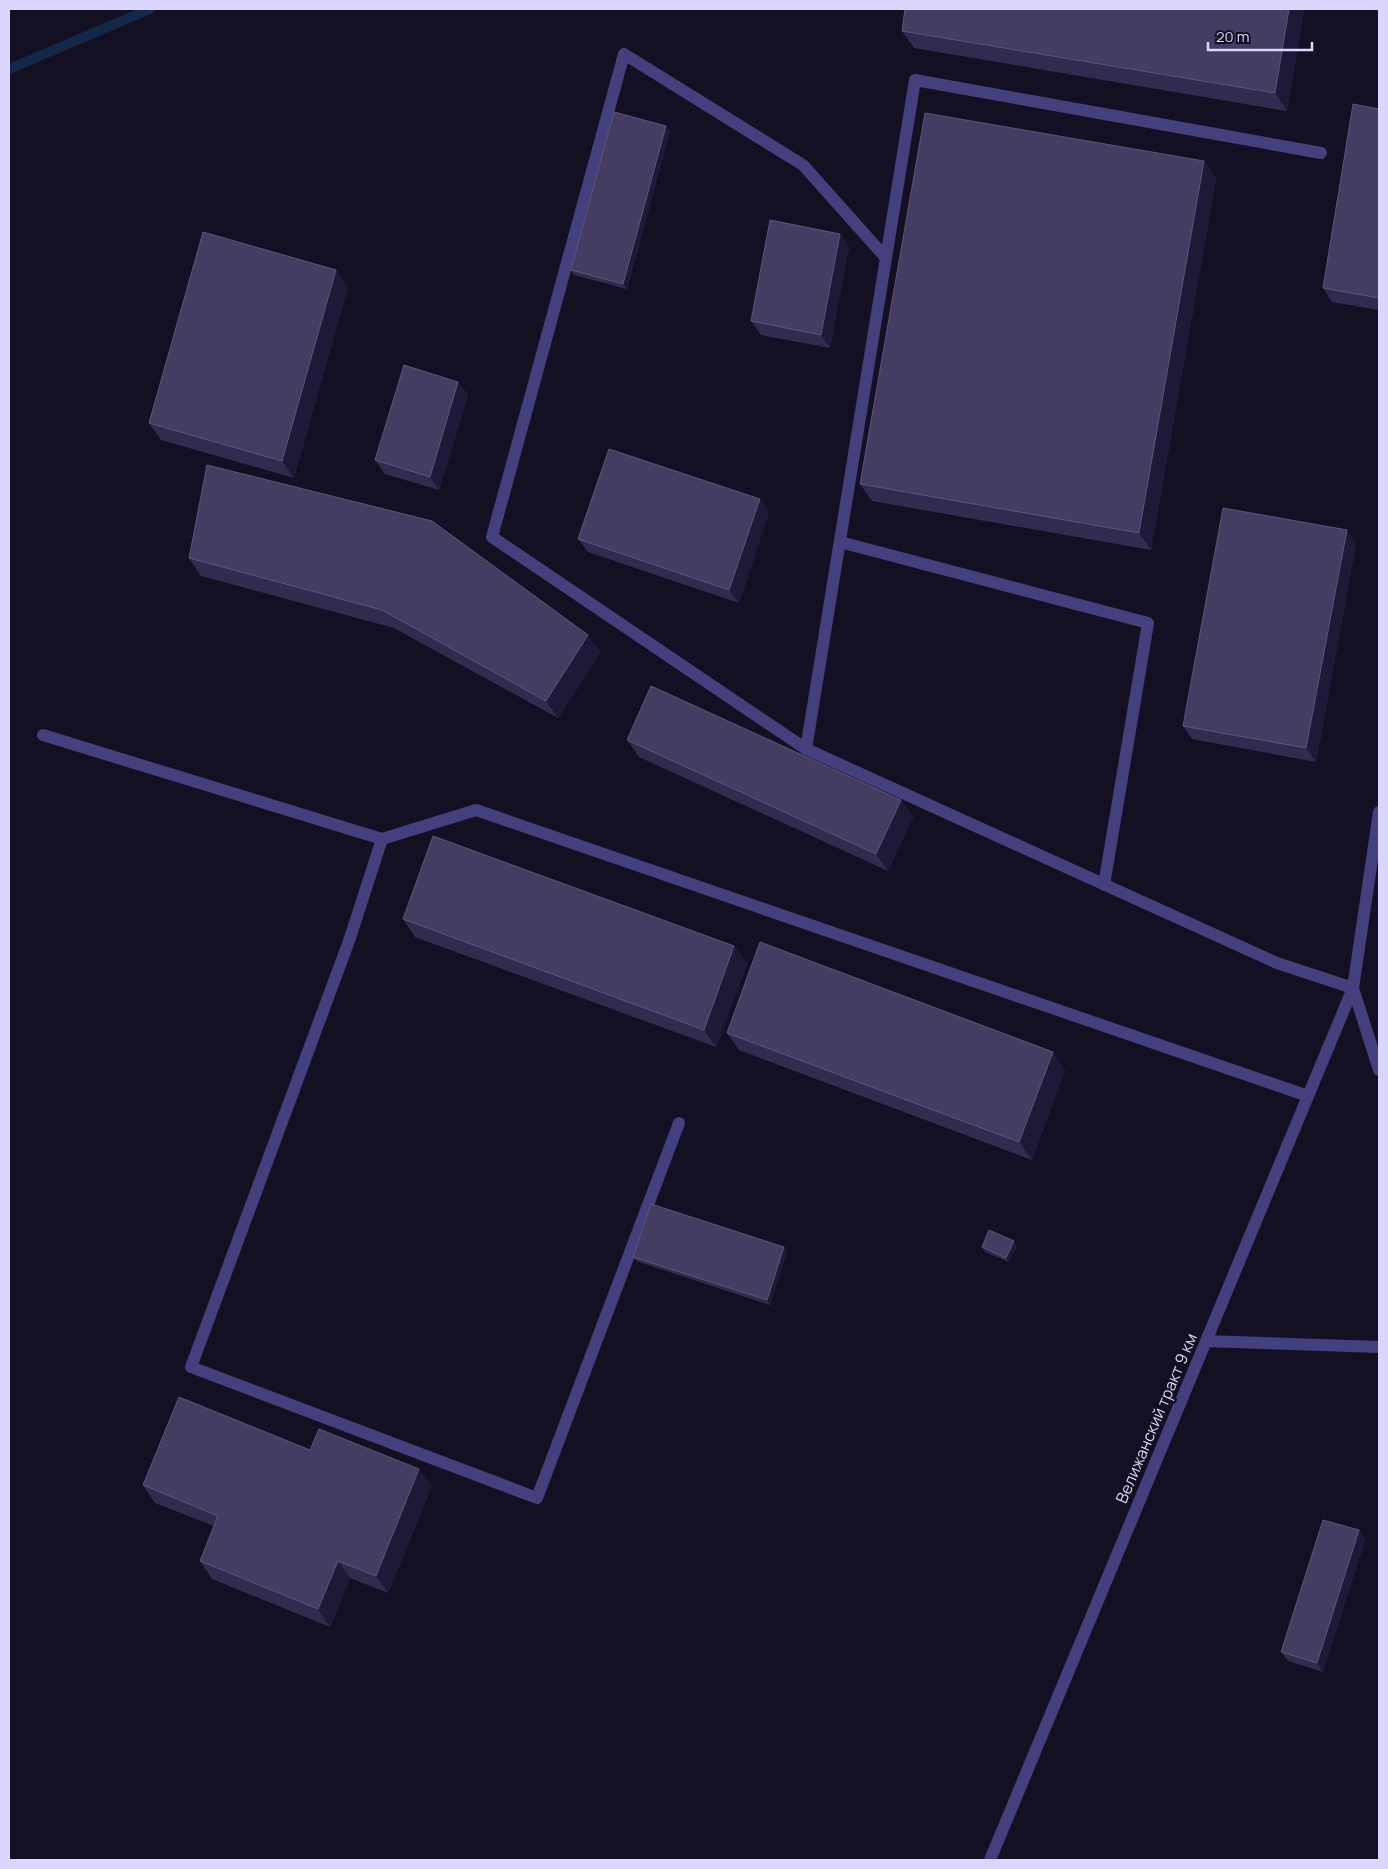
<svg xmlns="http://www.w3.org/2000/svg" width="1388" height="1869" viewBox="0 0 1388 1869" font-family="Manrope,sans-serif">
	<style>
		.lines { fill: none; stroke-linecap: round; stroke-linejoin: round }
		.stream { stroke: #152748; stroke-width: 10 }
		.minor { stroke: #44407d; stroke-width: 12 }
		.wall { fill: #332b4f }
		.shaded-wall { fill: #1f1836 }
		.building { fill: #453d61; stroke: #5c557a }
		.labels { text-anchor: middle; dominant-baseline: central; stroke-width: 5; stroke-linejoin: round; paint-order: stroke }
		.street-label { font-size: 16px; fill: #dbd6fb; stroke: #141023 }
	</style>
	<rect width="100%" height="100%" fill="#141023"/>
	<g class="lines">
		<!-- stream -->
		<path class="stream" d="M9,69l141,-60"/>
		<!-- minor -->
		<path class="minor" d="M1321,153l-406,-73 -109,669 471,214 76,25
			M840,542l308,81 -44,262
			M43,735l339,104 94,-29 832,286
			M806,749l-314,-212 132,-483 179,111 83,93
			M1379,812l-26,176 26,82
			M382,839l-33,102 -158,426 346,131 142,-375
			M1206,1341l173,6
			M990,1860l363,-872"/>
	</g>
	<!-- wall -->
	<path class="wall" d="M905,9h399l-17,102 -373,-63 -12,-17z
		M1379,109v201l-47,-8 -9,-14z
		M666,126l4,5 -43,158 -53,-14 -3,-5z
		M1204,161l12,18 -65,371 -279,-49 -12,-17z
		M840,234l9,13 -19,101 -69,-13 -10,-14z
		M336,270l12,17 -54,191 -133,-38 -12,-17z
		M458,382l10,13 -29,95 -54,-16 -10,-14z
		M769,512l-30,91 -151,-51 -10,-13z
		M1347,530l9,14 -40,218 -124,-23 -9,-13z
		M189,558l412,94 -43,66 -164,-90 -193,-52z
		M627,740l274,60 12,17 -25,54 -249,-114z
		M403,919l331,27 13,18 -31,83 -301,-110z
		M727,1033l338,37 -33,90 -293,-110z
		M1017,1246l-8,16 -24,-10 -3,-5z
		M784,1247l3,5 -17,53 -134,-44 -3,-4z
		M310,1450l122,36 -44,107 -38,-15 -20,49 -118,-48 -12,-18 14,-35 -59,-23 -12,-18z
		M1359,1530l6,10 -42,132 -35,-11 -7,-9z"/>
	<!-- shaded-wall -->
	<path class="shaded-wall" d="M1289,9h15l-17,102 -12,-18z
		M666,126l4,5 -43,158 -4,-5z
		M1204,161l12,18 -65,371 -12,-17z
		M840,234l9,13 -19,101 -9,-13z
		M336,270l12,17 -54,191 -12,-17z
		M458,382l10,13 -29,95 -9,-13z
		M760,499l9,13 -30,91 -10,-13z
		M1347,530l9,14 -40,218 -10,-14z
		M588,635l13,17 -43,66 -12,-17z
		M901,800l12,17 -25,54 -12,-17z
		M734,946l13,18 -31,83 -12,-17z
		M1053,1052l12,18 -33,90 -13,-18z
		M1014,1241l3,5 -8,16 -3,-4z
		M784,1247l3,5 -17,53 -3,-5z
		M419,1469l13,17 -44,107 -12,-17z
		M1359,1530l6,10 -42,132 -6,-9z
		M338,1561l12,17 -20,49 -12,-18z"/>
	<!-- building -->
	<path class="building" d="M905,9h384l-14,84 -373,-62z
		M1353,104l26,5v189l-56,-10z
		M614,112l52,14 -43,158 -52,-14z
		M925,113l279,48 -65,372 -279,-49z
		M770,220l70,14 -19,101 -70,-14z
		M203,232l133,38 -54,191 -133,-38z
		M404,365l54,17 -28,95 -55,-17z
		M609,449l151,50 -31,91 -151,-51z
		M207,465l225,56 156,114 -42,66 -164,-91 -193,-52z
		M1223,508l124,22 -41,218 -123,-22z
		M651,686l250,114 -25,54 -249,-114z
		M433,836l301,110 -30,84 -301,-111z
		M760,942l293,110 -34,90 -292,-109z
		M651,1204l133,43 -17,53 -134,-43z
		M989,1230l25,11 -8,17 -24,-11z
		M179,1397l131,53 9,-21 100,40 -43,107 -38,-15 -20,48 -118,-48 18,-45 -75,-31z
		M1323,1520l36,10 -42,133 -36,-11z"/>
	<g class="labels">
		<!-- street labels -->
		<g class="street-label">
			<text transform="translate(1156 1418) rotate(-67)">Велижанский тракт 9 км</text>
		</g>
	</g>
	<!-- border -->
	<rect width="1388" height="1869" fill="none" stroke="#dbd6fb" stroke-width="20"/>
	<!-- scale -->
	<path d="M1208 42v8h104v-8" fill="none" stroke="#dbd6fb" stroke-width="2.5"/>
	<text x="1216" y="42" font-size="15" fill="#dbd6fb" stroke="#141023" stroke-width="4" paint-order="stroke">20 m</text>
</svg>
